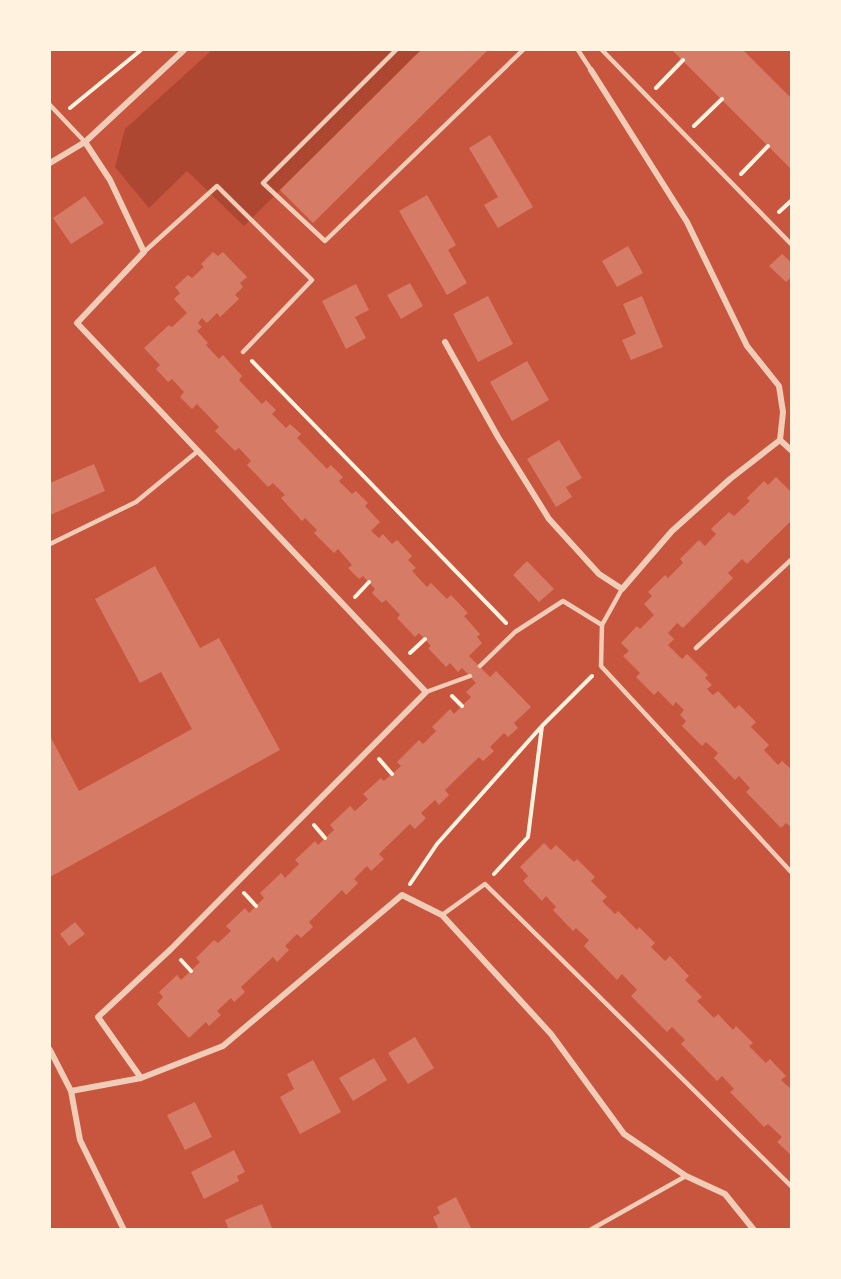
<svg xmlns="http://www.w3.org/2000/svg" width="841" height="1279" viewBox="0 0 841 1279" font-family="'Source Sans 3',sans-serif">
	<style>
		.green { fill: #ae4732 }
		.building { fill: #d67c66 }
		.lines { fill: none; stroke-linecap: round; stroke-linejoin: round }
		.path { stroke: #fff3e0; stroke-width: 4 }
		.service { stroke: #f1ccb7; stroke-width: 4.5 }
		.minor { stroke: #f1ccb7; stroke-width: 6 }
	</style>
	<rect width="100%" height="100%" fill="#c8553d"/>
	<!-- green -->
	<path class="green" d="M212,50h209l-177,176 -57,-55 -38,37 -34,-41 10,-38z"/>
	<!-- building -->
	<path class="building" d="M421,50h67l-175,173 -33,-33z
		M672,50h71l49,49v71z
		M490,135l43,72 -35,21 -14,-23 14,-8 -29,-49z
		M427,195l29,50 -8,5 19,33 -20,12 -48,-84z
		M85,196l19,27 -33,21 -18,-26z
		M628,246l15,27 -26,14 -15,-26z
		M213,252l5,4 5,-4 24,25 -7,6 3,4 -8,8 4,4 -19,18 -3,-4 -10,10 -5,-5 -4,5 4,4 -5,4 11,12 -2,2 13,14 4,-4 19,21 -3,4 23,24 4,-4 10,10 -4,4 14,14 4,-4 11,10 -4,4 30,31 4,-4 12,12 -4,4 13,13 4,-3 12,12 -3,3 15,16 -9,9 8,7 4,-4 9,10 5,-4 15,16 -4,4 8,8 -4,3 15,16 4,-4 16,16 4,-4 17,18 -4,3 16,18 -3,3 5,6 -13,13 21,21 6,-6 35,36 -17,16 4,5 -10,9 -4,-4 -14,14 4,4 -11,10 -4,-4 -34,33 4,5 -10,10 -4,-5 -14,13 5,5 -11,11 -5,-5 -31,30 5,5 -13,12 -4,-5 -13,13 4,4 -12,12 -4,-5 -33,32 4,5 -12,11 -4,-4 -12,12 4,4 -12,12 -4,-5 -32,30 4,5 -11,10 -3,-4 -14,13 4,4 -12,11 -3,-4 -17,16 -32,-34 6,-7 -4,-5 18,-17 4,5 19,-18 -4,-4 18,-18 4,3 13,-12 -5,-5 19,-18 4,5 15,-15 -4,-5 21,-20 4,5 14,-14 -4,-4 20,-19 3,4 16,-15 -4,-5 20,-19 5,5 13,-12 -5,-5 18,-16 3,3 17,-15 -4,-4 22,-22 4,4 13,-13 -4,-4 18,-18 4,5 17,-17 -5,-5 10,-9 -14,-15 -4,4 -8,-9 -4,4 -18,-19 3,-2 -12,-13 -4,4 -18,-19 3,-3 -14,-15 -4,3 -10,-10 3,-4 -12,-13 -4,3 -11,-11 4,-3 -14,-16 -4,4 -20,-20 3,-3 -12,-12 -3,3 -21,-23 4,-3 -12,-12 -5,4 -21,-22 4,-4 -12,-13 -4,3 -20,-20 4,-4 -22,-23 -5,5 -12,-12 4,-5 -12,-13 -4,3 -12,-13 4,-4 -16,-17 25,-23 3,2 15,-14 -13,-14 6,-6 -5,-6 13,-12 4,3 12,-11 -3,-3z
		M782,254l10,9v13l-6,6 -17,-16z
		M410,283l13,23 -22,13 -14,-24z
		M356,284l13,26 -14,7 11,21 -20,11 -24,-48z
		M488,296l25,48 -35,18 -25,-48z
		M642,296l21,51 -32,13 -9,-20 14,-6 -13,-30z
		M527,361l22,39 -37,21 -22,-39z
		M559,440l23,38 -16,9 6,10 -16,10 -29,-48z
		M94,464l11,27 -55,24v-32z
		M776,477l16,16v27l-45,44 -5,-5 -14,14 5,5 -50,50 -6,-5 -9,10 6,6 -6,6 14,14 5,-5 21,21 -3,3 7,7 -5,4 6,6 5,-4 17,18 4,-4 17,17 -5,5 18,18 -5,5 14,15 4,-4 10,9v58l-6,-5 -5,5 -35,-36 4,-4 -11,-12 -4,4 -21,-22 4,-5 -12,-11 -4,4 -20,-20 4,-5 -6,-6 4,-5 -8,-8 -3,4 -15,-15 -4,4 -18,-18 4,-4 -17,-17 6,-5 -8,-8 16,-17 3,3 14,-14 -10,-11 8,-8 -4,-4 17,-17 3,3 15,-15 -3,-4 19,-19 6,6 11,-12 -5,-5 18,-17 5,4 16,-15 -3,-3 17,-17 4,4z
		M527,561l27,28 -15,13 -26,-27z
		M155,566l45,82 19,-10 61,112 -230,127v-141l29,55 113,-62 -31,-57 -21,11 -45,-84z
		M544,843l7,7 5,-5 18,17 3,-3 18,18 -4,4 16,16 -5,4 13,13 3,-3 19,19 2,-3 16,16 -4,4 14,14 5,-5 19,20 -4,4 17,17 -5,4 17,17 4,-4 15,16 3,-4 17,17 -4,3 17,17 4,-4 16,17 -5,4 11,10v66l-15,-14 5,-5 -14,-13 -4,3 -34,-35 4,-3 -12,-13 -5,5 -36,-37 4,-4 -13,-13 -5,5 -36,-36 6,-6 -15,-16 -5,6 -33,-34 5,-6 -13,-12 -3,3 -20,-21 3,-3 -10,-11 -4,5 -19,-20 5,-5 -8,-9z
		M75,922l10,12 -16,12 -9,-12z
		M415,1037l19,31 -26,16 -20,-31z
		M374,1058l13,22 -34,21 -14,-23z
		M313,1060l28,52 -41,22 -20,-37 14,-8 -7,-15z
		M195,1102l17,35 -27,13 -18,-35z
		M234,1150l11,22 -8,4 2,5 -35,18 -13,-27z
		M456,1197l16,33h-38l4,-3 -5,-10 7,-4 -3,-6z
		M262,1204l11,26h-44l-4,-10z"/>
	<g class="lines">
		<!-- path -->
		<path class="path" d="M656,88l27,-28
			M70,108l71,-58
			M694,126l28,-27
			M741,174l27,-28
			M779,212l13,-12
			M252,361l254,262
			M355,597l14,-15
			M410,653l15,-14
			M452,696l10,10
			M379,759l13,15
			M314,825l11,13
			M494,874l34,-37 14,-111 50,-50
			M410,884l27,-40 104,-117
			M244,893l12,13
			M181,960l10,11"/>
		<!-- service -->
		<path class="service" d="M396,50l-133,133 62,58 198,-191
			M578,50l13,20
			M602,50l190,195
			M50,105l35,37
			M144,252l73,-66 95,94 -69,72
			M50,544l86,-42 62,-51
			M602,625l20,-36
			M696,648l96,-89
			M480,666l35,-34 48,-31 39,24 -1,41 191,207
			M426,692l44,-16
			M442,915l43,-31 307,303
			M590,1230l96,-54"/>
		<!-- minor -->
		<path class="minor" d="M591,70l96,152 60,124 32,40 4,26 -3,28
			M85,142l25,38 34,72 -67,71 349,369 -255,257 -73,68 43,61
			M50,163l35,-21 99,-92
			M445,342l53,95 51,82 50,55 23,15 50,-58 58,-52 50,-39
			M780,440l12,11
			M50,1050l21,41 9,49 44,90
			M71,1091l70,-13 82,-32 179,-151 40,20 109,119 73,100 62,42 39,18 29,36"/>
	</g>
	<!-- border -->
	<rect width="841" height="1279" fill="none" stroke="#fff3e0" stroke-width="102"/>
</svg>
